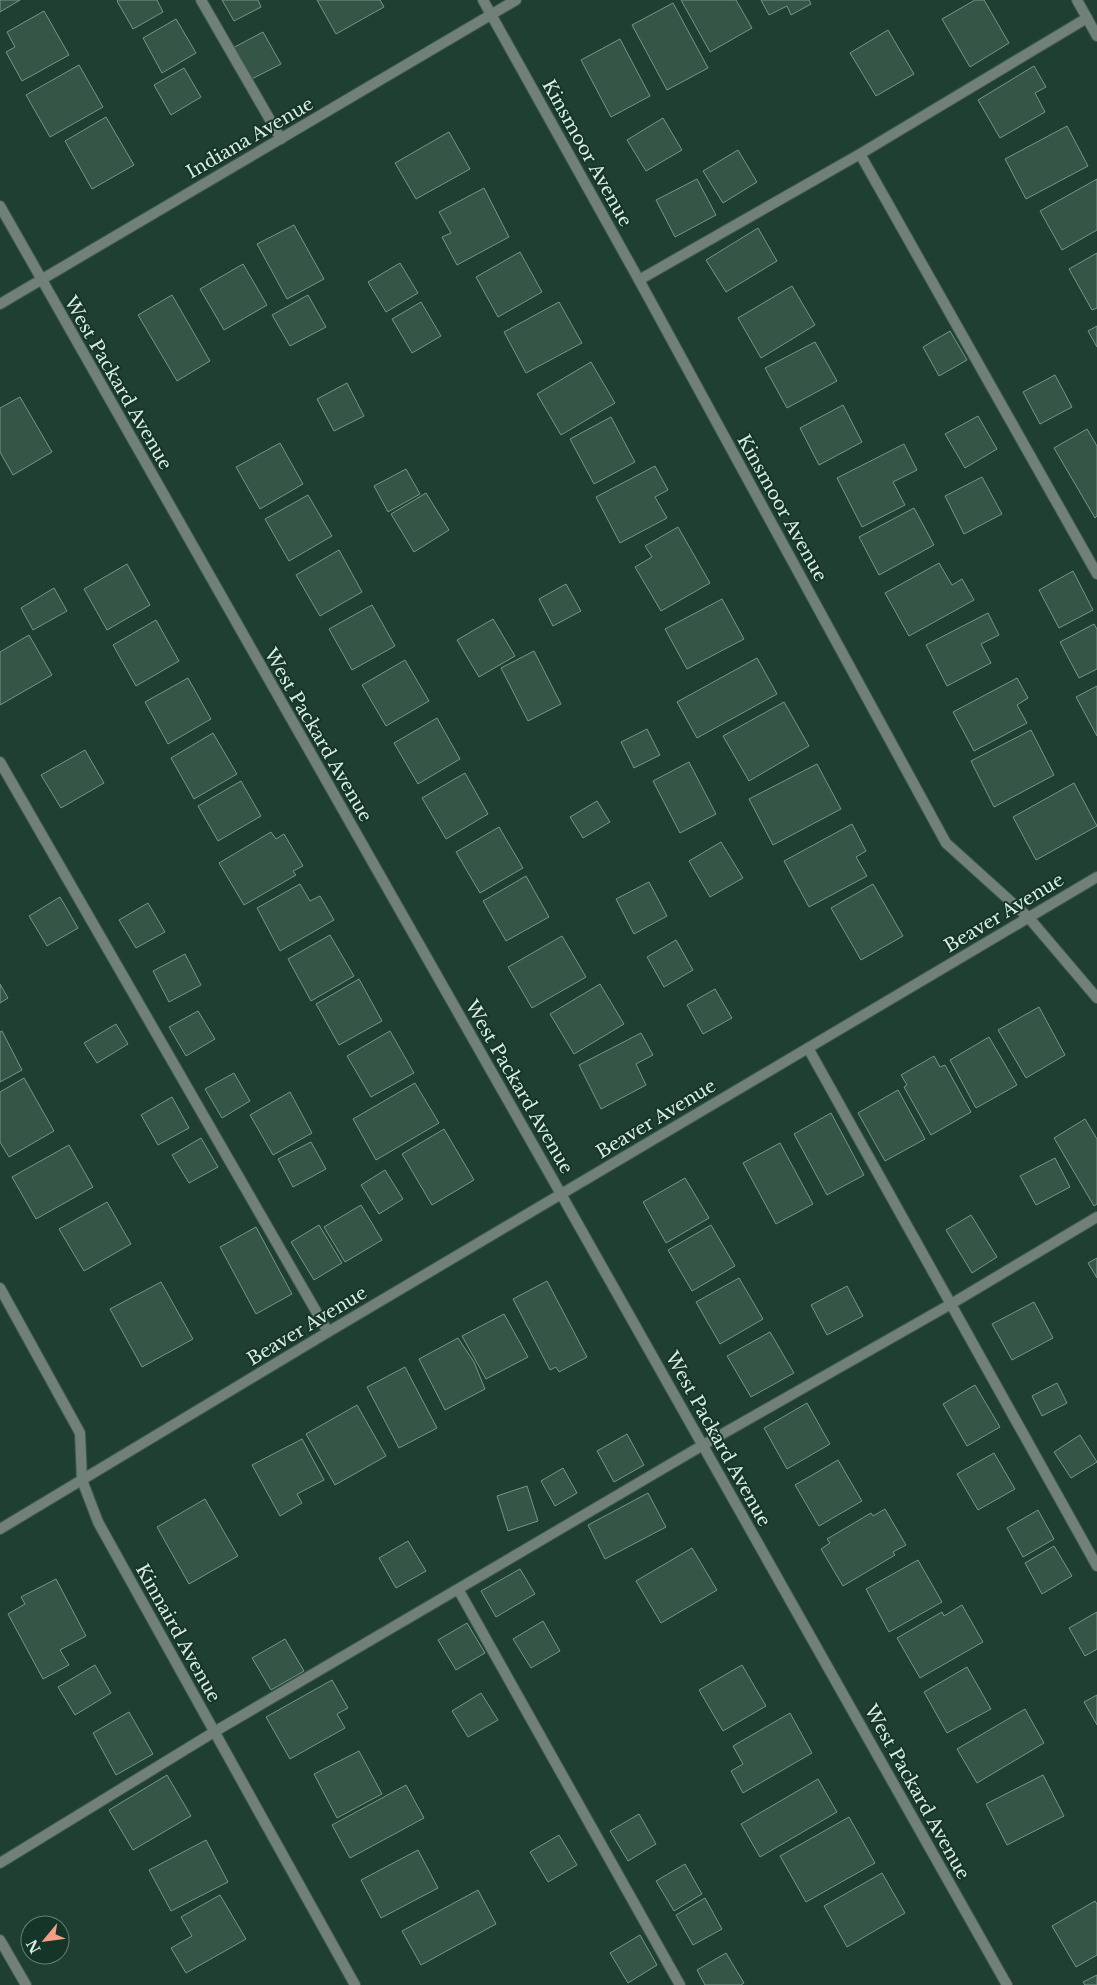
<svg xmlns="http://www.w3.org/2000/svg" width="1097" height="1985" viewBox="0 0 1097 1985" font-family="'Libre Baskerville',serif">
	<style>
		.building { fill: #355547; stroke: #759787 }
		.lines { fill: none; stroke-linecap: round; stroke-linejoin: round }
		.service-casing { stroke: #3d5b4e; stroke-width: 12 }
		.minor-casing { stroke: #3d5b4e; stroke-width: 12 }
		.service { stroke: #718079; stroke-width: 10 }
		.minor { stroke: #718079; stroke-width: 10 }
		.labels { text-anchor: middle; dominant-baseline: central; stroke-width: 4; stroke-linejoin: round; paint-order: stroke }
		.street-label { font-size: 18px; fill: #daece3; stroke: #153528 }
	</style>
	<rect width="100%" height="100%" fill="#1f3f32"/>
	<!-- building -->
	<path class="building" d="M0,0h20l-20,12z
		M118,0h39l6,12 -30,17 -16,-28z
		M222,0h36l3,7 -27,14z
		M317,0h63l4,7 -48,27z
		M681,0h55l16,28 -42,24z
		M761,0h48l2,4 -20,11 -4,-9 -18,9z
		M975,0h9l25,43 -39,24 -28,-48z
		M673,3l35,65 -41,22 -35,-65z
		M44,11l25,44 -47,26 -16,-29 9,-5 -8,-15z
		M176,19l20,34 -34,20 -19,-35z
		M888,30l26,44 -38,22 -26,-43z
		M263,32l18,32 -37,19 -17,-32z
		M620,39l30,57 -39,21 -30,-57z
		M79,65l24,42 -53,30 -24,-42z
		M1034,66l12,21 -11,6 10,19 -45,26 -22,-38z
		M184,68l17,29 -30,18 -17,-30z
		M106,117l28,48 -42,24 -27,-48z
		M663,118l19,32 -36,21 -19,-31z
		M1067,126l21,40 -62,33 -21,-40z
		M449,132l21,37 -54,30 -21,-36z
		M738,150l19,32 -34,21 -20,-32z
		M697,179l19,36 -41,22 -19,-37z
		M1097,179v51l-35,20 -22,-39z
		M484,188l25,49 -52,28 -15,-28 9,-4 -12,-21z
		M294,225l30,54 -37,20 -30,-55z
		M758,228l19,33 -51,31 -20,-32z
		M520,252l22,40 -44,25 -22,-40z
		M1097,253v55l-5,2 -23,-41z
		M400,263l18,30 -32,19 -18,-30z
		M243,264l24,41 -43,25 -24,-41z
		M792,286l23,39 -54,33 -23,-40z
		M172,295l38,66 -33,20 -39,-66z
		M308,295l18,32 -36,19 -18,-31z
		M421,302l20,34 -29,17 -20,-34z
		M559,302l23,41 -56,30 -22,-41z
		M1097,326v21l-9,-16z
		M950,331l17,29 -28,16 -16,-29z
		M815,342l22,39 -50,27 -22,-40z
		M591,362l24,41 -54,32 -24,-41z
		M1055,375l17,32 -32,17 -17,-32z
		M347,383l17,33 -30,15 -17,-32z
		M20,397l32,55 -39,23 -13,-23v-44z
		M843,405l19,37 -43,23 -19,-37z
		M978,416l19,33 -32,19 -20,-34z
		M611,417l24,45 -41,22 -24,-45z
		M1087,429l10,17v70l-2,2 -41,-70z
		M280,443l23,41 -43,25 -24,-42z
		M904,444l13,26 -24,12 12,23 -43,22 -25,-49z
		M655,466l13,24 -13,7 12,21 -47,25 -24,-46z
		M406,469l14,25 -32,18 -14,-26z
		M982,477l20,37 -38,20 -19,-38z
		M426,493l23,37 -35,22 -23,-38z
		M308,495l24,41 -43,25 -24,-42z
		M914,508l20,37 -55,30 -20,-38z
		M678,527l32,56 -49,28 -26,-44 17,-10 -7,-11z
		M339,550l23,42 -42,24 -24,-41z
		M939,563l13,22 10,-6 12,21 -65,36 -24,-43z
		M127,564l23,41 -43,25 -23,-41z
		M1073,571l20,39 -34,18 -20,-38z
		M566,584l15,27 -28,15 -14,-27z
		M54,588l13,23 -34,19 -12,-22z
		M722,599l22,40 -57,30 -22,-40z
		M372,605l23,41 -43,24 -23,-41z
		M988,613l11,22 -18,9 10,19 -44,23 -21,-41z
		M493,619l22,37 -36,21 -22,-37z
		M156,620l23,41 -43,25 -23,-41z
		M1094,624l3,5v40l-18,9 -19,-36z
		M29,635l23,40 -52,30v-53z
		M534,651l27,53 -33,17 -27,-53z
		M757,658l20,36 -80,44 -20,-36z
		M405,660l24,41 -43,25 -24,-41z
		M188,678l23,41 -43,25 -23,-42z
		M1017,678l11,20 -11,7 10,18 -53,28 -21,-39z
		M1097,686v50l-21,-39z
		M784,702l25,44 -60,35 -26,-45z
		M437,718l23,41 -42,25 -24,-41z
		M647,729l13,26 -26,13 -13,-26z
		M1031,730l23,45 -60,32 -23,-46z
		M213,733l24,41 -43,25 -23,-41z
		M85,750l19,33 -43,25 -20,-33z
		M689,762l27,52 -36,19 -27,-52z
		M817,764l24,45 -68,36 -24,-46z
		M465,773l23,41 -42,25 -24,-41z
		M241,781l20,35 -43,25 -20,-35z
		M1074,783l23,43 -61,34 -23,-43z
		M597,801l13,21 -27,16 -13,-21z
		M852,824l14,27 -10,6 11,19 -58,31 -25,-46z
		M499,827l24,41 -43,25 -24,-41z
		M271,832l5,7 8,-5 19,32 -10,5 3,4 -52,30 -25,-42z
		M721,842l22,36 -33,19 -21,-36z
		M526,876l23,41 -43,24 -23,-40z
		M649,882l18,34 -33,18 -18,-35z
		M300,884l10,17 10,-5 14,24 -54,31 -23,-43z
		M873,884l30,52 -42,24 -30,-52z
		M60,897l18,31 -31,18 -18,-30z
		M148,903l17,29 -29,16 -17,-28z
		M330,935l24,41 -43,25 -23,-42z
		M562,936l24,41 -54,31 -24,-41z
		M676,940l17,30 -29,17 -17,-30z
		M185,954l16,31 -32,17 -16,-31z
		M359,979l23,42 -43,24 -23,-41z
		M0,984l8,14 -8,5z
		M600,984l24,40 -50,30 -24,-40z
		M715,989l17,29 -29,16 -16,-29z
		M1039,1007l26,48 -39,23 -28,-48z
		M198,1011l17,28 -29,17 -17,-29z
		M116,1024l12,20 -31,19 -13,-20z
		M2,1031l20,39 -22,12v-50z
		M390,1031l24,42 -43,24 -24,-41z
		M641,1033l12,22 -17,9 10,21 -45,24 -22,-44z
		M989,1037l28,48 -41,23 -26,-48z
		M934,1056l6,11 5,-2 26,47 -40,23 -27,-48 3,-2 -6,-10z
		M234,1073l16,28 -28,17 -17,-29z
		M24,1078l30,53 -45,26 -9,-15v-50z
		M415,1083l24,40 -63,37 -23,-41z
		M898,1090l27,49 -40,22 -27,-48z
		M290,1092l22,41 -39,22 -23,-40z
		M172,1097l17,31 -31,17 -17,-30z
		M831,1113l33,62 -37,20 -33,-61z
		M1085,1119l12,20v65l-3,2 -40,-68z
		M444,1129l30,51 -42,25 -30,-51z
		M201,1138l17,29 -29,16 -17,-28z
		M311,1142l15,27 -33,18 -15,-28z
		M780,1143l33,61 -37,20 -33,-61z
		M69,1145l24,42 -57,32 -24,-42z
		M1055,1158l15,29 -34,18 -16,-29z
		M385,1170l18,29 -24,15 -18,-29z
		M685,1178l24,40 -43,25 -23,-41z
		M107,1202l24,42 -47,27 -25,-42z
		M361,1205l21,35 -37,22 -21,-35z
		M971,1215l26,42 -25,16 -26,-43z
		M319,1225l23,38 -28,17 -23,-38z
		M711,1225l24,41 -43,25 -24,-41z
		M256,1227l36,67 -36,20 -36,-67z
		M1097,1258v20l-9,-15z
		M739,1278l24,41 -43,25 -24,-42z
		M547,1281l40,76 -28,15 -3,-5 -6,3 -37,-71z
		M161,1282l32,57 -51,28 -32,-58z
		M847,1286l16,30 -36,19 -16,-30z
		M1034,1302l19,36 -41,22 -20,-36z
		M504,1314l24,43 -42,22 -24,-43z
		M770,1332l24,41 -43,24 -24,-41z
		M458,1338l16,24 11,27 -40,21 -26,-51z
		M405,1367l32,61 -38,20 -32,-61z
		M1057,1383l10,20 -25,13 -10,-20z
		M975,1385l25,42 -33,19 -24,-42z
		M807,1403l23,41 -43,25 -23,-41z
		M357,1405l29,51 -51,29 -29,-51z
		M627,1434l17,31 -30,17 -17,-31z
		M1080,1435l17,27 -26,16 -17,-26z
		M302,1439l22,41 -27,14 5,9 -22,13 -28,-51z
		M994,1453l21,36 -37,21 -21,-36z
		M838,1460l24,41 -43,25 -24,-41z
		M563,1468l14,25 -22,13 -14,-25z
		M527,1486l11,35 -30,10 -11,-35z
		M648,1493l18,34 -61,32 -17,-34z
		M205,1499l33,57 -49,28 -32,-57z
		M885,1509l21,36 -13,7 2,3 -52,31 -22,-37 9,-6 -3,-4 44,-26 2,3z
		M1038,1510l16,29 -31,18 -16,-29z
		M408,1541l18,30 -30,17 -17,-30z
		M1054,1546l18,30 -30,18 -17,-31z
		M692,1548l25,42 -56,33 -25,-42z
		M918,1560l24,42 -53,30 -23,-43z
		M520,1569l15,25 -39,23 -15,-26z
		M56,1579l30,57 -26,14 9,15 -26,14 -35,-65 17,-10 -4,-7z
		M962,1605l21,37 -63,36 -23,-40 45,-26 2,4z
		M1097,1612v37l-12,7 -16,-28z
		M543,1621l17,30 -29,17 -18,-29z
		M467,1623l18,30 -29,17 -18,-30z
		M285,1639l19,32 -33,19 -19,-32z
		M95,1665l16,28 -36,22 -17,-28z
		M742,1665l24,41 -43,25 -24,-41z
		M967,1667l24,42 -44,24 -23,-41z
		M332,1680l16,28 -11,6 8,14 -55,31 -24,-42z
		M481,1693l17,27 -30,17 -16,-26z
		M1097,1695v30l-13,-23z
		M1025,1709l19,34 -67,40 -20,-34z
		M129,1712l24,42 -37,21 -23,-42z
		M790,1713l22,40 -69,40 -12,-22 12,-7 -10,-18z
		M359,1751l23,43 -45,24 -23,-44z
		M167,1775l24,41 -58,34 -24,-40z
		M1043,1775l21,41 -57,29 -21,-41z
		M818,1779l19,33 -77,45 -19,-33z
		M406,1785l18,33 -74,40 -18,-33z
		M639,1814l17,30 -28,17 -18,-30z
		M849,1817l26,46 -69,39 -26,-46z
		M559,1835l18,30 -29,17 -18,-30z
		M206,1840l22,42 -57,29 -22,-41z
		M418,1850l20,38 -57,30 -20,-38z
		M685,1864l17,30 -28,17 -18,-30z
		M882,1873l23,40 -58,34 -23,-41z
		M478,1890l18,34 -75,41 -19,-34z
		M220,1895l26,44 -60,34 -15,-25 21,-12 -11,-19z
		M705,1898l17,31 -29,16 -17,-30z
		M1095,1901l2,3v51l-21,12 -24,-41z
		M640,1935l17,30 -29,18 -18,-30z
		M726,1953l18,30 -3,2h-36l-8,-15z
		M1097,1975v10h-12l-2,-3z"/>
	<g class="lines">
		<!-- service casing -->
		<g class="service-casing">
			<path id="service" d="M201,0l80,139
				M860,154l237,420
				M639,280l221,-126 227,-136
				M0,762l328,570
				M808,1048l289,518
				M458,1589l245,-144 248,-141 146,-87
				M0,1863l214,-131 244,-143 222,396
				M0,1940l26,45"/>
		</g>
		<!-- minor casing -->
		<g class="minor-casing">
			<path id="minor" d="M483,0l156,280 307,563 83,75 68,80
				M1077,0l20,36
				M0,206l561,988 446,791
				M0,304l516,-304
				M0,1288l80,145 2,47 16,42 257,463
				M0,1529l328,-197 769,-455"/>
		</g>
		<!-- service -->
		<use href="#service" class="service"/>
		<!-- minor -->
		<use href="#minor" class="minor"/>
	</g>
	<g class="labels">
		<!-- street labels -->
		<g class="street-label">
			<text transform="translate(250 138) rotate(-30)">Indiana Avenue</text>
			<text transform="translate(587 153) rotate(61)">Kinsmoor Avenue</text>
			<text transform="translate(118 383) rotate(60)">West Packard Avenue</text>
			<text transform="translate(782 508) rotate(61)">Kinsmoor Avenue</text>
			<text transform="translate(318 735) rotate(60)">West Packard Avenue</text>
			<text transform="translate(1004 913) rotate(-31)">Beaver Avenue</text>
			<text transform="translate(519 1087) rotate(60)">West Packard Avenue</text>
			<text transform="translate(656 1119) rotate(-31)">Beaver Avenue</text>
			<text transform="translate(307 1326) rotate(-31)">Beaver Avenue</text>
			<text transform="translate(718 1439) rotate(61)">West Packard Avenue</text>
			<text transform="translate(178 1633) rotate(61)">Kinnaird Avenue</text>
			<text transform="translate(917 1792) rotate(61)">West Packard Avenue</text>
		</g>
	</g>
	<!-- north arrow -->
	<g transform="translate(45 1940) rotate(241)"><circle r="24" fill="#153528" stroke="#647e73"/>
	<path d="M0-4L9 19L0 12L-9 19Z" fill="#f2a081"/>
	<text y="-8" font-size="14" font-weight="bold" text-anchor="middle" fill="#daece3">N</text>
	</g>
</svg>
